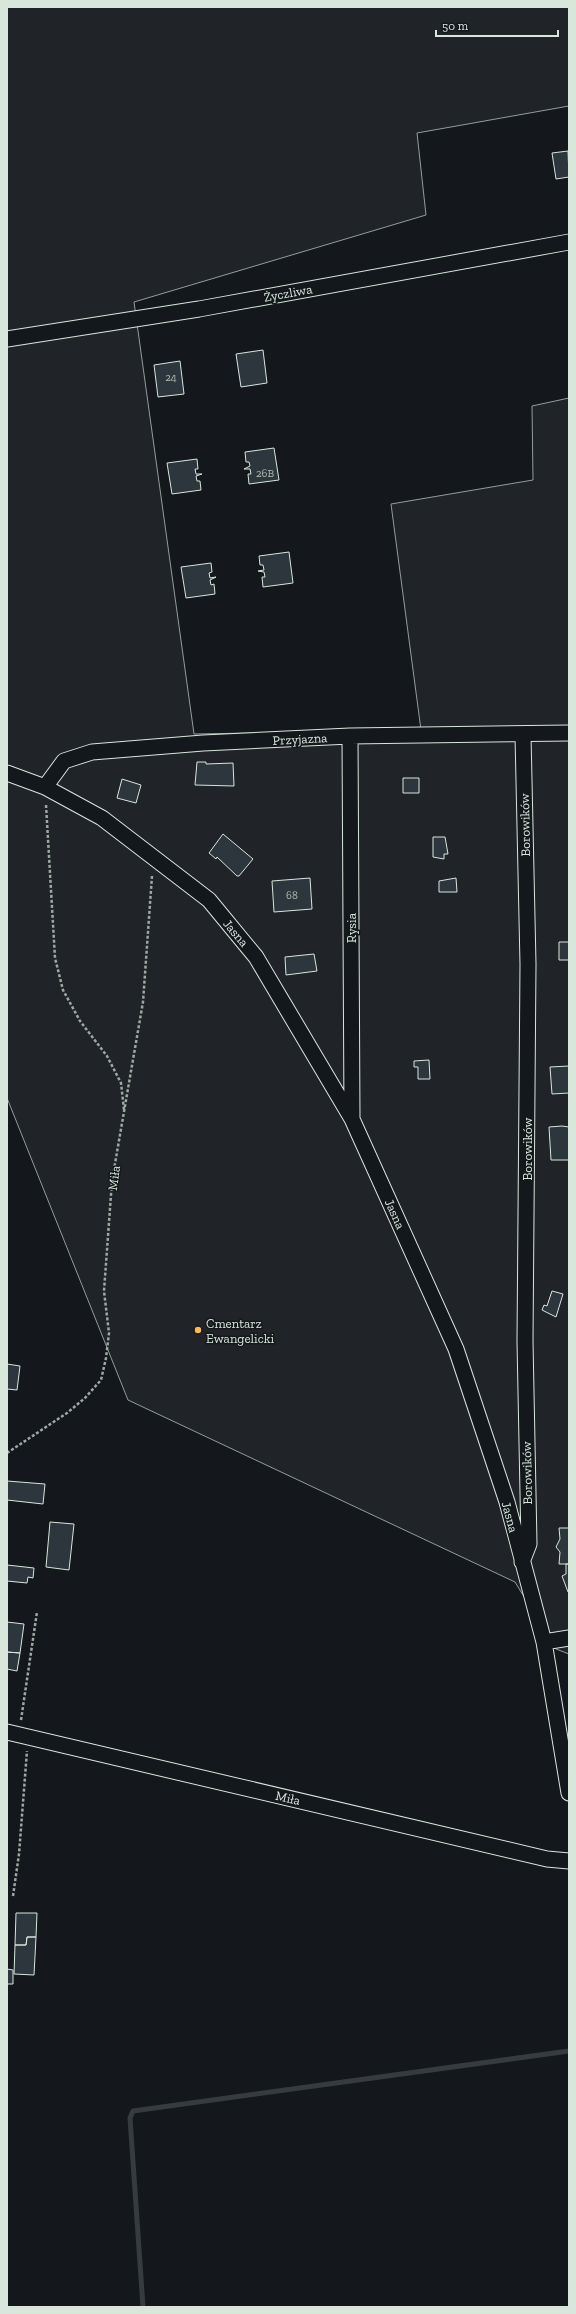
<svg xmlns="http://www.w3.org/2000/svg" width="576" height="2314" viewBox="0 0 576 2314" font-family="'Zilla Slab',serif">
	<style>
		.green { fill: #202428; stroke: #939e99 }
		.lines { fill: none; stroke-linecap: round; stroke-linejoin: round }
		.stream { stroke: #363b3e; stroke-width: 5 }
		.building { fill: #2c363c; stroke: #d8e6dc }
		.minor-casing { stroke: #d8e6dc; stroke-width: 17 }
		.path { stroke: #9da8a2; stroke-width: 2.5; stroke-dasharray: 3 2; stroke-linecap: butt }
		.minor { stroke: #14181c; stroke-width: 15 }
		.poi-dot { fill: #ffb74d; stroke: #14181c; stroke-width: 1.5 }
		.labels { text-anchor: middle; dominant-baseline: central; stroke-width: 3; stroke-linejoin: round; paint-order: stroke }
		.number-label { font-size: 11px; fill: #adbab4 }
		.street-label { font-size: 13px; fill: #d8e6dc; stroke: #14181c }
		.poi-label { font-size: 13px; fill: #d8e6dc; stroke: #14181c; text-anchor: start }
	</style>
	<rect width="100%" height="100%" fill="#14181c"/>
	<!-- green -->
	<path class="green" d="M7,7h562v99l-152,27 9,82 -292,87 60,432 227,-4 -30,-226 142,-24 -1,-74 37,-8v1256l-13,-5 -41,-67 -387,-182 -121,-302z"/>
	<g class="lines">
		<!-- stream -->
		<path class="stream" d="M143,2307l-13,-189 3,-7 436,-60"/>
	</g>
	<!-- building -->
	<path class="building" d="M568,151l1,26 -13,2 -4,-26z
		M263,350l4,33 -26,4 -5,-33z
		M180,361l4,33 -26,3 -4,-32z
		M274,448l5,32 -30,4 -1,-10h3l-1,-5h-6l6,-3 -1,-4h-3l-1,-10z
		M197,459l1,10h-3l1,5h6l-6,2 1,5h3l1,9 -29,4 -5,-31z
		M289,552l4,31 -30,4 -1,-10h3l-1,-5 -6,-1 6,-1 -1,-5h-3l-1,-9z
		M211,563l1,9 -3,1 1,5 6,-1 -6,3 1,5 3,-1 1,10 -29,4 -5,-31z
		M197,762h9v2l27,-1 1,23 -39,-1z
		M403,778h16v15h-16z
		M122,779l19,6 -5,18 -19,-5z
		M223,834l30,25 -14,17h-2l-20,-19 -1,2 -7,-6z
		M433,837h12l3,17h-4v5l-11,-2z
		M310,878l2,31 -38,3 -2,-31z
		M456,878l1,14h-18v-11z
		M559,942h10v18h-10z
		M314,954l3,17 -31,4 -1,-18z
		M429,1060l1,19h-12v-12h-4v-6z
		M569,1066v27l-17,1 -2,-27z
		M562,1126l7,1v33h-18l-2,-33z
		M552,1291l11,3 -7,23 -14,-7 2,-5 3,1z
		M7,1364l13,2 -3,24 -10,-1z
		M7,1481l38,3 -2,20 -36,-4z
		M50,1522l24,2 -5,46 -23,-3z
		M559,1528h10v36h-10l1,-12 -4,-5 4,-8z
		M566,1564h3v27l-1,1 -6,-16 4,-2z
		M7,1565l27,3 -1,10 -5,-1 -1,6 -20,-2z
		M7,1622l17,2 -4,29 -13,-1z
		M7,1652l13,1 -3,18 -10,-2z
		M16,1913h21l-1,24h-9l-1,8h-11z
		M27,1937h9l-2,38 -20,-1 1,-29h11z
		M7,1969l6,1v14h-6z"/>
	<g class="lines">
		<!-- minor casing -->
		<g class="minor-casing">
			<path id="minor" d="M7,339l192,-30 370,-67
				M350,736l2,381
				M7,773l38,14 57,31 107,82 47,57 96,162 104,230 51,153 37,140 25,151
				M45,787l19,-26 28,-9 111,-9 147,-7 219,-3
				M522,1562l7,-18 -4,-203 3,-377 -5,-229
				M544,1642l25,-4
				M7,1732l540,127 22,2"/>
		</g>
		<!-- path -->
		<path class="path" d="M46,805l9,153 8,32 17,31 27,35 14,27 3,27
			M7,1453l60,-40 18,-15 16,-18 5,-22 3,-25 -5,-42 8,-110 31,-179 9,-126
			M21,1720l16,-108
			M13,1896l6,-42 8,-103"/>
		<!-- minor -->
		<use href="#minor" class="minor"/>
	</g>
	<!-- markers -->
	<circle class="poi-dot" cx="198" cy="1330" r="4"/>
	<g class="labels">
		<!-- number labels -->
		<g class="number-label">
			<text x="171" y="377">24</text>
			<text x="265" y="473">26B</text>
			<text x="292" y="895">68</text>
		</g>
		<!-- street labels -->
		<g class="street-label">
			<text transform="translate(288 293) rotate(-10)">Życzliwa</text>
			<text transform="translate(300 739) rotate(-3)">Przyjazna</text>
			<text transform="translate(525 825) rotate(-91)">Borowików</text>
			<text transform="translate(351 928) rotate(-90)">Rysia</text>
			<text transform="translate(236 933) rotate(50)">Jasna</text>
			<text transform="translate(527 1149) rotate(-90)">Borowików</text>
			<text transform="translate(114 1178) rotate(-82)">Miła</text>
			<text transform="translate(395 1214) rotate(66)">Jasna</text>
			<text transform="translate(527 1473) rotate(-91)">Borowików</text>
			<text transform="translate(510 1517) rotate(75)">Jasna</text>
			<text transform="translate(288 1798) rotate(13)">Miła</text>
		</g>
		<!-- poi labels -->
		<g class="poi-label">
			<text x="206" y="1323">Cmentarz<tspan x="206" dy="15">Ewangelicki</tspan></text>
		</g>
	</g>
	<!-- border -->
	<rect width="576" height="2314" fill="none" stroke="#d8e6dc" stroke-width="16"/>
	<!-- scale -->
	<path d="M436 30v6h122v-6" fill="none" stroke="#d8e6dc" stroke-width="2"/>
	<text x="442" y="30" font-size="12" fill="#d8e6dc" stroke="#14181c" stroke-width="3" paint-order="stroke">50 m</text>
</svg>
